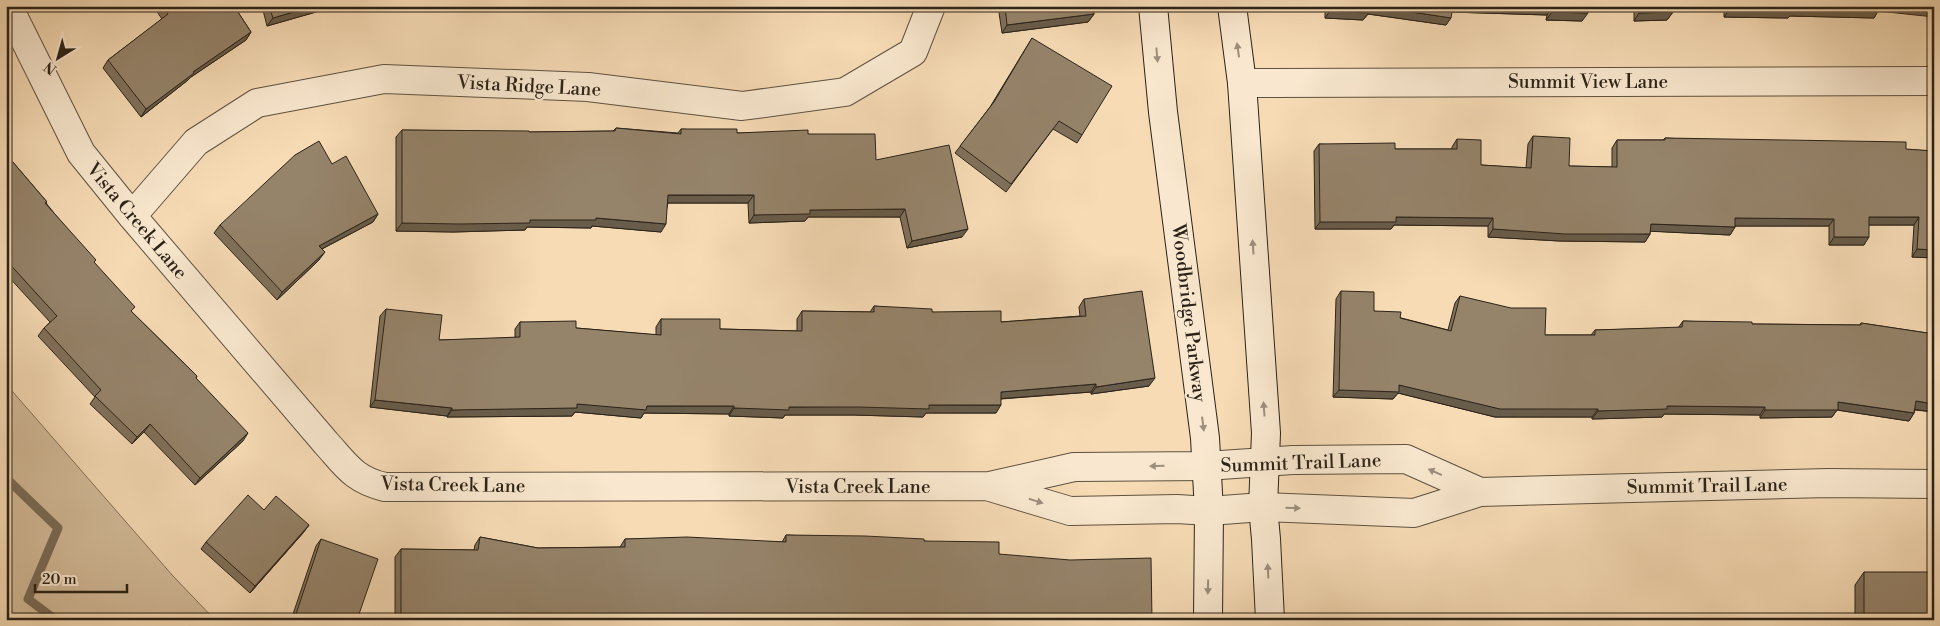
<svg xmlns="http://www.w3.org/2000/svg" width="1940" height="626" viewBox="0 0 1940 626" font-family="'Libre Bodoni',serif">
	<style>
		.green { fill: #d3bc9a; stroke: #7f705a }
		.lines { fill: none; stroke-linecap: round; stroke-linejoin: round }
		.stream { stroke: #7b6c57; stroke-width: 9 }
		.minor-casing { stroke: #5e5140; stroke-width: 30 }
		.secondary-casing { stroke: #2b2319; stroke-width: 30 }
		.minor { stroke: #f9e8cf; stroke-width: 28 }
		.secondary { stroke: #f9e8cf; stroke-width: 28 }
		.wall { fill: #80715b; stroke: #2b2319 }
		.shaded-wall { fill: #685c4a; stroke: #2b2319 }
		.building { fill: #95836a; stroke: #2b2319 }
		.oneway { fill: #9c8f7d }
		.labels { text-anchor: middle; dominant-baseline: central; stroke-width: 4.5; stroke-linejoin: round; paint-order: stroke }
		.street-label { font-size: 19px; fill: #2b2319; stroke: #f9e8cf }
	</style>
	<rect width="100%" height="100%" fill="#f6dbb5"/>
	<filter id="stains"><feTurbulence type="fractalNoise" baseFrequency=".004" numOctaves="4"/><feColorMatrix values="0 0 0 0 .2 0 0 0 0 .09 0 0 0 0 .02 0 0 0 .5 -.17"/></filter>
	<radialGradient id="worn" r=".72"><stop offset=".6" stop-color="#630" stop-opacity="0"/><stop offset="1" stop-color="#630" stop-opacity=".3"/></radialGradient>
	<!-- green -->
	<path class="green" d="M6,384l167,192 42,44h-209z"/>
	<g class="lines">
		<!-- stream -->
		<path class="stream" d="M6,478l52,50 -30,71 28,21"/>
		<!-- minor casing -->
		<g class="minor-casing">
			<path id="minor" d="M8,6l73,147 51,63 194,227c20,22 28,37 59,44l605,-1 84,-19 132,-1 87,-6 113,-1 74,33
				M1242,83l692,-2
				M132,216l64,-74 61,-39 127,-24 204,8 154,19 103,-14 68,-40 18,-46
				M990,487l80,24 107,-2 32,2 54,-4 151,6 66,-21 348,-9 106,1"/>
		</g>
		<!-- secondary casing -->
		<g class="secondary-casing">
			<path id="secondary" d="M1153,6l10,106 42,326 4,73 -1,109
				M1232,6l10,77 24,350 -3,74 3,32 4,81"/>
		</g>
		<!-- minor -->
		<use href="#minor" class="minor"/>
		<!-- secondary -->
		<use href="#secondary" class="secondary"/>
	</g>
	<!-- wall -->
	<path class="wall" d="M153,6h81l17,26 -5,8 -55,37 -3,3 -47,37 -38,-49 5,-8 54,-41z
		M262,6h87l-26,4 -56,16z
		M998,6h95l1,8 -6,8 -86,11z
		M1325,6h263l-6,15 -36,-1 1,-5 -95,-3 -6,13 -78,-11 -5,6 -38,-2z
		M1634,6h300l-56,5 -4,7 -84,-2 -2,2 -64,-1v-10l-51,1v4l-6,8 -33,1z
		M1032,38l50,97 -5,8 -24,-14 -47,63 -51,-39 35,-46z
		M616,128l62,5 3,-4 56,4 71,1 68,26 86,77 -55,11 -7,-31h-92l-3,4 -56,2 -1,-20h-80l-7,29 -69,-6 -1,2 -64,-1 -2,3 -72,2 -57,-1v-94l6,-7 127,2 84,-1z
		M1533,136l36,30 43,1v-19l5,-8h46l2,-2 269,13v107l-22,-1 2,-32h-45l-5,20h-35v-19h-94v1l-5,8 -80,-4v3l-5,8 -85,-1 -72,-4v-11l-94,-1 -3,4h-76l-1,-78 5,-7 76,5h57v-2l5,-8 24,26 45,3 2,-24z
		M6,154l41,48 -1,1 48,60 38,49 65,64 -1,2 47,63 -48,44 -51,-53 -12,12 -42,-40 5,-7 -57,-61 6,-8 6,-6 -44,-48z
		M332,164l46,50 -5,8 -51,27 -3,11 -42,40 -63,-67 6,-8z
		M1341,291l33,20 74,19 7,-27 5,-7 85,39h46l4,-5 83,-2 5,-7 69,3 108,1 1,-2 73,11v78l-19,-2 -1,3 -5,8 -72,-11 -5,7 -72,1v-3l-96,-1 -2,3 -70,2v-2h-97l-97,-24 -5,6 -60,-2 3,-98z
		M1084,299l65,87 -58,8v-2l-90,7 -5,14h-70l-3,4 -69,-2h-69l-2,3 -54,-2v-2l-85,-1 -3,5 -66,-6 -3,4 -125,1v-1l-77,-9 10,-91 6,-7 53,31 76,-2v-9l5,-7 56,6 80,7v-8l5,-8 59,10 77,2v-12l5,-8 68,1 4,-6 58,6 69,10 79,-6 -1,-9z
		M264,510l45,15 -6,8 -53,60 -49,-44 5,-7z
		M786,535l138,6 75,13 153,66h-757v-63l6,-8 73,1 1,-5 5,-8 58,11 82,-1 5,-8 157,3z
		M321,539l36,81h-66l25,-74z
		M1864,572l70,48h-79v-35z"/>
	<!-- shaded-wall -->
	<path class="shaded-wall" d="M314,6h35l-26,4 -56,16 6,-8z
		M411,6h449l-1,1 -241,1 -2,2 -149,-3 -2,3z
		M1368,6h5l78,12 -5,7 -78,-11 -5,6 -38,-2 5,-7z
		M1451,6h64l37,1 -5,8 -99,-3z
		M1668,6h57l-1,1 -57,1z
		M1877,6h34l23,3v8l-56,-6 -4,7 -84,-2 -2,2 -64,-1 5,-7z
		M1552,12l36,1 -6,8 -36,-1z
		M1673,12l-6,8 -33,1 5,-8z
		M1094,14l-6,8 -86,11 5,-8z
		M251,32l-5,8 -55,37 -3,3 -47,37 5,-8 47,-37z
		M668,195h86l-6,8h-85z
		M905,209l-5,8h-92l-3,4 -56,2 5,-8 56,-5z
		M378,214l-5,8 -59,31 5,-7z
		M1396,217l97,1 -5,8 -94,-1 -3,4h-76l5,-7z
		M1869,217h50l-5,8h-50z
		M596,218l70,6 -5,8 -69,-6 -1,2 -64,-1 -2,3 -72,2 -57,-1 6,-8z
		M1735,218l99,1 -5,7h-99z
		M1651,224l84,3 -5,8 -85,-4z
		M968,229l-6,8 -55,11 5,-7z
		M1493,229l157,5 -5,8 -85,-1 -72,-4z
		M1834,237h35l-5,8h-35z
		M1917,249l17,1v8l-22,-1z
		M325,252l-6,8 -42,40 5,-8z
		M1155,378l-6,8 -58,8 5,-7z
		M1096,384l-5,8 -95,7 5,-7z
		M1399,385l199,24 -6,8h-97l-97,-24 -5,6 -60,-2 6,-7z
		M375,400l77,8 -5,8 -77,-9z
		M1916,401l18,3v8l-23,-3z
		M1838,402l76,11 -5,8 -72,-11 -5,7 -72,1 5,-8z
		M577,404l70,2h87l-5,8 -85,-1 -3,5 -66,-6 -3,4 -125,1 5,-7z
		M929,405h72l-5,8h-70l-3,4 -69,-2h-69l-2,3 -54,-2 5,-8z
		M1667,406l98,1 -5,8 -96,-1 -2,3 -70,2 6,-8z
		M150,424l-6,8 -12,12 5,-7z
		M248,433l-5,8 -48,44 5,-7z
		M309,525l-6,8 -53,60 5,-7z"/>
	<!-- building -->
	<path class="building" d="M163,6h71l17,26 -58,40 1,1 -48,36 -38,-49 60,-46z
		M269,6h45l-41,12z
		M1005,6h88l1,8 -87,11z
		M1330,6h39l-1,7 -38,-2z
		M1373,6h80l-2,12z
		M1515,6h73v7l-36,-1v-5z
		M1639,6h34v6l-34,1z
		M1729,6h150v4l-85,-2v2h-65z
		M1911,6h23v3z
		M1032,38l80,48 -30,49 -23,-14 -48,63 -51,-38 34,-44z
		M616,128l65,6v-5h56v4l71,-3v4h67l1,26 73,-15 19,84 -56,12 -7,-32 -95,1v4l-56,1v-20h-86l-2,29 -70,-6v2h-66v3l-71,1 -57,-1v-93l127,1v1l86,-1z
		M1533,136l37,2 -1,28 48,1v-27h48v-2l241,4v7l28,2v99l-17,-1 2,-32h-50v20h-35v-18l-99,-1v9l-84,-3 -1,10h-85l-72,-5v-11l-97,-1v5h-76l-1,-78 76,-1v6h62v-10l24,1v25l50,3z
		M319,141l13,23 14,-8 32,58 -59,32 6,6 -43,40 -62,-67 75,-70z
		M6,154l41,48 -2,1 51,57 -2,2 41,45 -4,4 66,65 -1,2 52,55 -48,45 -50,-54 -13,13 -42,-41 6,-6 -57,-62 13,-12 -51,-56z
		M1142,291l13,87 -59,9v-3l-95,8v13h-72v4l-70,-2h-70v3l-55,-2v-2h-87l-1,4 -69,-6v4l-125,2v-2l-77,-8 11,-91 56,6 -3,25 81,-3v-15l56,-1v7l85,7v-16h59v10l82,2v-20l72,1v-6l58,3v3l69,-1v11l85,-6 -2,-17z
		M1341,291l33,1v19l27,1 -1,6 51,13 9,-35 51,12h35l-1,27h50v-5l87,-3 1,-6 69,1v2l109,1v-2l73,11v70l-18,-3 -2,12 -76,-11v8h-73v-3l-98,-1v3l-69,2v-2h-98l-101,-24v7l-60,-2z
		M248,495l16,15 12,-14 33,29 -54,61 -49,-44z
		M786,535l79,1 59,3v2l75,1v12l71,6 81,-2 1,62h-751v-71l77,1 2,-13 58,11 87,-1v-8l62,-2 99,5z
		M321,539l57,20 -21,61h-63z
		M1864,572h70v48h-70z"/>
	<!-- one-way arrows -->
	<defs><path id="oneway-solid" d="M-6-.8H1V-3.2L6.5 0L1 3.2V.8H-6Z" transform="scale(1.25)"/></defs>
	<g class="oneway">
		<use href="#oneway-solid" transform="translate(1238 50) rotate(-98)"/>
		<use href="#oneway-solid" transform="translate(1157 55) rotate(85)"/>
		<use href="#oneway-solid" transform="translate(1253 247) rotate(-94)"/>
		<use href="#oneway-solid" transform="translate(1264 409) rotate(-94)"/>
		<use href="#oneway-solid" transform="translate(1203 424) rotate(83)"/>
		<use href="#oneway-solid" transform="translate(1157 466) rotate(179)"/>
		<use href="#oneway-solid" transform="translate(1435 472) rotate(-156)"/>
		<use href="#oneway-solid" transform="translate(1036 501) rotate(17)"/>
		<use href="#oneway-solid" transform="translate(1293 508) rotate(2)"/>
		<use href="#oneway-solid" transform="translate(1268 571) rotate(-93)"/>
		<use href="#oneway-solid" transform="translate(1208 587) rotate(91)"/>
	</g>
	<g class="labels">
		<!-- street labels -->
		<g class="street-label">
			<text x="1588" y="82">Summit View Lane</text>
			<text transform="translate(529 86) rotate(3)">Vista Ridge Lane</text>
			<text transform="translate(137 221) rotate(50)">Vista Creek Lane</text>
			<text transform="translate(1189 313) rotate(83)">Woodbridge Parkway</text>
			<text transform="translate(1301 463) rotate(-2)">Summit Trail Lane</text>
			<text transform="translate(453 485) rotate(1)">Vista Creek Lane</text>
			<text transform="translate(1707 486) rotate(-1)">Summit Trail Lane</text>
			<text x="858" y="487">Vista Creek Lane</text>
		</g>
	</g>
	<!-- margin -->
	<rect width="1940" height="626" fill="none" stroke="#f6dbb5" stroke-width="25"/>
	<rect x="8" y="8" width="1925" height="611" fill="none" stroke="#2b2319" stroke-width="2.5"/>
	<rect x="12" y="12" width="1915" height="601" fill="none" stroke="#2b2319"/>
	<!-- north arrow -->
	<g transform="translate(58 58) rotate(217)" stroke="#f9e8cf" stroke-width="4" paint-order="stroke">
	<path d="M0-4L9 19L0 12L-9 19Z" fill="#2b2319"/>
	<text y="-8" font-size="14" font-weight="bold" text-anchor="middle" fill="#2b2319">N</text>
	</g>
	<!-- scale -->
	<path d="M35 584v8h92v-8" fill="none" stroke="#2b2319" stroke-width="2.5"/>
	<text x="42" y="584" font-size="15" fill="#2b2319" stroke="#f9e8cf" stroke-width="4" paint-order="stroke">20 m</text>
	<rect width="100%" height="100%" filter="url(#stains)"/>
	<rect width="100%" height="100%" fill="url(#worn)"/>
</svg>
